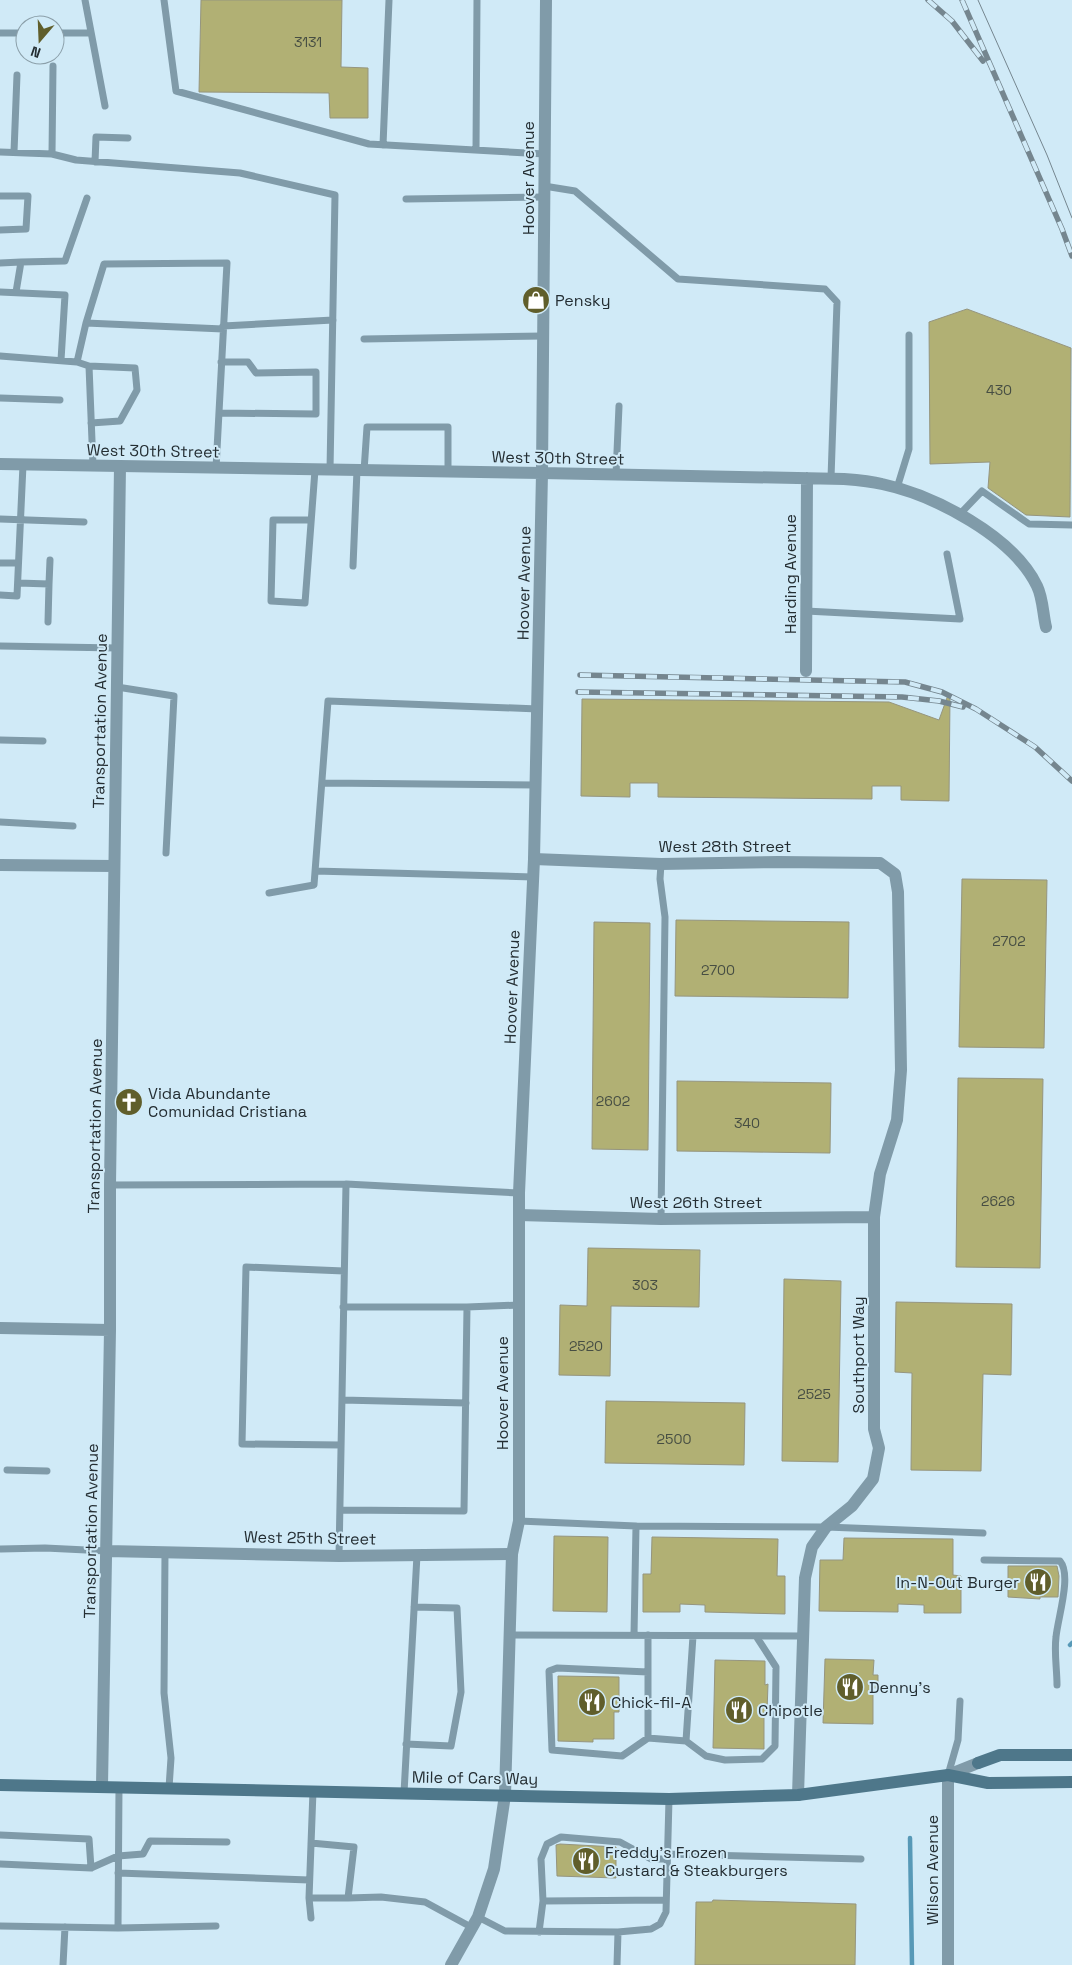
<svg xmlns="http://www.w3.org/2000/svg" width="1072" height="1965" viewBox="0 0 1072 1965" font-family="'Space Grotesk',sans-serif">
	<style>
		.lines { fill: none; stroke-linecap: round; stroke-linejoin: round }
		.stream { stroke: #5799b7; stroke-width: 4.5 }
		.building { fill: #b1b074; stroke: #95957f }
		.service { stroke: #809ba9; stroke-width: 7 }
		.minor { stroke: #809ba9; stroke-width: 12 }
		.tertiary { stroke: #809ba9; stroke-width: 12 }
		.secondary { stroke: #4e778a; stroke-width: 12 }
		.tram { stroke: #75868f; stroke-width: 1 }
		.rail-casing { stroke: #75868f; stroke-width: 5.5 }
		.rail { stroke: #d0eaf7; stroke-width: 4; stroke-dasharray: 11; stroke-linecap: butt }
		.labels { text-anchor: middle; dominant-baseline: central; stroke-width: 4; stroke-linejoin: round; paint-order: stroke }
		.number-label { font-size: 14px; fill: #474e43 }
		.street-label { font-size: 16px; fill: #242e33; stroke: #d0eaf7 }
		.poi-label { font-size: 16px; fill: #242e33; stroke: #d0eaf7; text-anchor: start }
	</style>
	<rect width="100%" height="100%" fill="#d0eaf7"/>
	<g class="lines">
		<!-- stream -->
		<path class="stream" d="M1070,1645l2,-2
			M910,1838l2,127"/>
	</g>
	<!-- building -->
	<path class="building" d="M201,0h141l-1,67 27,1v50h-38l-1,-25 -130,-1z
		M967,309l104,39 -1,169 -44,-2 -38,-27 2,-26 -60,2 -1,-142z
		M948,695l2,1 -1,105 -48,-1v-14h-29v13l-214,-2v-14h-28v14l-49,-1 1,-97 307,3 50,18z
		M962,879l85,1 -3,168 -85,-1z
		M676,920l173,2 -1,76 -173,-2z
		M594,922l56,1 -2,227 -56,-1z
		M958,1078l85,1 -3,189 -84,-1z
		M677,1081l154,2 -1,70 -153,-2z
		M588,1248l112,2 -1,57 -88,-1 -1,70 -51,-1 1,-70 27,1z
		M784,1279l57,2 -3,181 -56,-1z
		M896,1302l116,2 -1,71 -28,-1 -2,97 -70,-1 1,-97 -17,-1z
		M606,1401l139,2 -1,62 -139,-2z
		M554,1536l54,1 -1,75 -54,-1z
		M652,1537l126,2 -1,37h8v38l-80,-2v-7l-25,-1v8h-37v-38h8z
		M844,1538l109,1v36l8,1v37h-37v-8l-26,-1v8l-79,-1 1,-51h23z
		M1008,1566h49l2,10 -1,21h-18v2l-32,-2z
		M825,1659l49,1 -1,15h5v13h-5v36l-50,-1z
		M715,1660l50,1v24l3,-1 -1,28h-3v37l-51,-1z
		M558,1676l61,1v35h-5v27h-21v3l-35,-1z
		M560,1844l56,3v31l-59,-2 -1,-31z
		M713,1900l143,4 -1,61h-160l1,-63h16z"/>
	<g class="lines">
		<!-- service -->
		<path class="service" d="M85,0l20,106
			M164,0l12,91 193,53 176,10
			M0,33h25
			M55,33h36
			M383,145l6,-145
			M476,150l1,-150
			M0,152l52,2 24,6 164,13 95,22 -5,275
			M14,152l3,-77
			M52,154l1,-88
			M95,162l1,-25 32,1
			M544,186l31,5 103,88 147,10 12,13 -6,176
			M0,196h28l-2,33 -26,1
			M406,199l138,-2
			M21,262l44,-1 22,-63
			M0,263l21,-1 -5,30
			M0,292l65,3 -4,65
			M86,323l-9,39 12,4
			M223,326l110,-6
			M364,339l179,-3
			M0,356l77,6
			M0,398l60,2
			M219,413l97,1v-42l-60,1 -8,-11h-27
			M91,423l29,-2 17,-31 -2,-22 -46,-2 4,100
			M216,468l11,-205 -123,1 -18,59 137,6
			M364,471l3,-44h81v45
			M616,475l3,-69
			M897,488l12,-39v-114
			M960,514l22,-23 47,33 43,1
			M0,519l84,3
			M311,520h-38l-2,81 34,2 10,-133
			M0,563h18
			M353,566l4,-96
			M18,583l31,1 -1,38
			M49,584l1,-24
			M0,595l17,1 6,-131
			M806,611l154,8 -13,-65
			M0,646l118,2
			M117,687l57,9 -8,157
			M0,740l43,1
			M322,783l214,2
			M0,822l73,4
			M315,871l218,6
			M269,893l45,-8 14,-184 210,8
			M110,1185l236,-1 173,9
			M661,1219l4,-302 -5,-38 1,-15
			M343,1307h124
			M342,1400l124,3
			M341,1445l-99,-1 4,-177 98,4
			M7,1470l40,1
			M340,1510l124,1 3,-204 52,-2
			M519,1521l117,5 -2,109
			M636,1526l190,1 157,6
			M1,1549l44,-1 62,3
			M165,1552l-1,141 7,65 -2,30
			M339,1556l7,-372
			M984,1560l76,1c12,14 -2,56 -4,76 -2,16 1,32 1,48
			M510,1635l293,1
			M648,1635v103l38,3 7,-105
			M648,1738l-26,18 -70,-6 -3,-79 8,-3 91,4
			M686,1741l20,15 19,4 37,-1 13,-13 1,-79 -20,-31
			M406,1744l45,2 10,-54 -4,-84 -43,-1
			M948,1775l10,-35 2,-39
			M404,1793l13,-238
			M0,1835l89,4 2,29 27,-12 25,-2 7,-13 77,1
			M311,1843l43,4 -6,51h-39l4,-107
			M667,1854l194,5
			M0,1864l91,4
			M118,1873l191,7
			M309,1898l2,20
			M348,1898l33,-1 44,5 46,25
			M543,1901l-2,-42 6,-15 14,-7 59,5 31,17h16
			M478,1917l27,14 113,1 33,-3 9,-5 6,-12 3,-113
			M0,1926l118,2 1,-141
			M118,1928l98,-2
			M539,1932l4,-31 123,-1
			M63,1965l2,-38
			M617,1965l1,-33"/>
		<!-- minor -->
		<path class="minor" d="M546,0l-4,473 302,6c13,1 26,2 38,5 52,11 131,52 155,102 6,12 6,29 9,41
			M806,671l1,-193
			M534,859l127,5 117,-2 102,1 15,11 3,18 3,178 -4,50 -17,54 -6,43v212l5,19 -6,31 -21,27 -26,21 -14,20 -7,31 -7,217
			M0,865l114,1
			M519,1215l142,4 213,-2
			M0,1328l110,2
			M107,1551l232,5 173,-2
			M102,1786l8,-456v-145l10,-719"/>
		<!-- tertiary -->
		<path class="tertiary" d="M0,464l542,9 -8,386 -15,334v328l-7,33 -7,241 -11,74 -16,48 -27,48
			M948,1965v-190l30,-12"/>
		<!-- secondary -->
		<path class="secondary" d="M978,1763l22,-8h72
			M0,1785l669,14 129,-4 150,-20 40,8 84,-1"/>
		<!-- tram -->
		<path class="tram" d="M978,0l69,155 25,63"/>
		<!-- rail casing -->
		<g class="rail-casing">
			<path id="rail" d="M928,0l24,21 31,40
				M962,0l100,229 10,27
				M580,675l325,7 37,10 34,17 59,38 37,34
				M578,692l324,5 37,4 24,6"/>
		</g>
		<!-- rail -->
		<use href="#rail" class="rail"/>
	</g>
	<!-- icons -->
	<defs>
		<g id="shop-disc" transform="scale(1.4375)"><circle r="9.5" fill="#605e2b" stroke="#d0eaf7"/><path d="M-5-2.5h2.3a2.7 3.5 0 0 1 5.4 0H5L5.5 6h-11ZM-1.5-2.5h3a1.5 2.3 0 0 0-3 0Z" fill="#fff"/></g>
		<g id="church-disc" transform="scale(1.4375)"><circle r="9.5" fill="#605e2b" stroke="#d0eaf7"/><path d="M-1.2-6h2.4v3.5h3.3v2.4h-3.3V6h-2.4V-.1h-3.3v-2.4h3.3Z" fill="#fff"/></g>
		<g id="restaurant-disc" transform="scale(1.4375)"><circle r="9.5" fill="#605e2b" stroke="#d0eaf7"/><path d="M-5-6h1v4h1v-4h1v4h1v-4h1v5L-1.5 .5V6h-2V.5L-5-1ZM5-6V6H3V1.5H1.5Q1.5-4 5-6Z" fill="#fff"/></g>
	</defs>
	<g fill-rule="evenodd">
		<use href="#shop-disc" x="536" y="300"/>
		<use href="#church-disc" x="129" y="1102"/>
		<use href="#restaurant-disc" x="1038" y="1582"/>
		<use href="#restaurant-disc" x="850" y="1687"/>
		<use href="#restaurant-disc" x="592" y="1702"/>
		<use href="#restaurant-disc" x="739" y="1710"/>
		<use href="#restaurant-disc" x="586" y="1861"/>
	</g>
	<g class="labels">
		<!-- number labels -->
		<g class="number-label">
			<text x="308" y="42">3131</text>
			<text x="999" y="390">430</text>
			<text x="1009" y="941">2702</text>
			<text x="718" y="970">2700</text>
			<text x="613" y="1101">2602</text>
			<text x="747" y="1123">340</text>
			<text x="998" y="1201">2626</text>
			<text x="645" y="1285">303</text>
			<text x="586" y="1346">2520</text>
			<text x="814" y="1394">2525</text>
			<text x="674" y="1439">2500</text>
		</g>
		<!-- street labels -->
		<g class="street-label">
			<text transform="translate(528 178) rotate(-90)">Hoover Avenue</text>
			<text transform="translate(153 451) rotate(1)">West 30th Street</text>
			<text transform="translate(558 458) rotate(1)">West 30th Street</text>
			<text transform="translate(790 574) rotate(-90)">Harding Avenue</text>
			<text transform="translate(524 583) rotate(-89)">Hoover Avenue</text>
			<text transform="translate(100 721) rotate(-89)">Transportation Avenue</text>
			<text x="725" y="846">West 28th Street</text>
			<text transform="translate(512 987) rotate(-88)">Hoover Avenue</text>
			<text transform="translate(95 1126) rotate(-89)">Transportation Avenue</text>
			<text x="696" y="1202">West 26th Street</text>
			<text transform="translate(858 1355) rotate(-90)">Southport Way</text>
			<text transform="translate(502 1393) rotate(-90)">Hoover Avenue</text>
			<text transform="translate(91 1531) rotate(-89)">Transportation Avenue</text>
			<text transform="translate(310 1538) rotate(1)">West 25th Street</text>
			<text transform="translate(475 1778) rotate(1)">Mile of Cars Way</text>
			<text transform="translate(932 1870) rotate(-90)">Wilson Avenue</text>
		</g>
		<!-- poi labels -->
		<g class="poi-label">
			<text x="555" y="300">Pensky</text>
			<text x="148" y="1093">Vida Abundante<tspan x="148" dy="18">Comunidad Cristiana</tspan></text>
			<text x="1019" y="1582" text-anchor="end">In-N-Out Burger</text>
			<text x="869" y="1687">Denny's</text>
			<text x="611" y="1702">Chick-fil-A</text>
			<text x="758" y="1710">Chipotle</text>
			<text x="605" y="1852">Freddy's Frozen<tspan x="605" dy="18">Custard &amp; Steakburgers</tspan></text>
		</g>
	</g>
	<!-- north arrow -->
	<g transform="translate(40 40) rotate(199)"><circle r="24" fill="#d0eaf7" stroke="#8b9fa9"/>
	<path d="M0-4L9 19L0 12L-9 19Z" fill="#605e2b"/>
	<text y="-8" font-size="14" font-weight="bold" text-anchor="middle" fill="#242e33">N</text>
	</g>
</svg>
